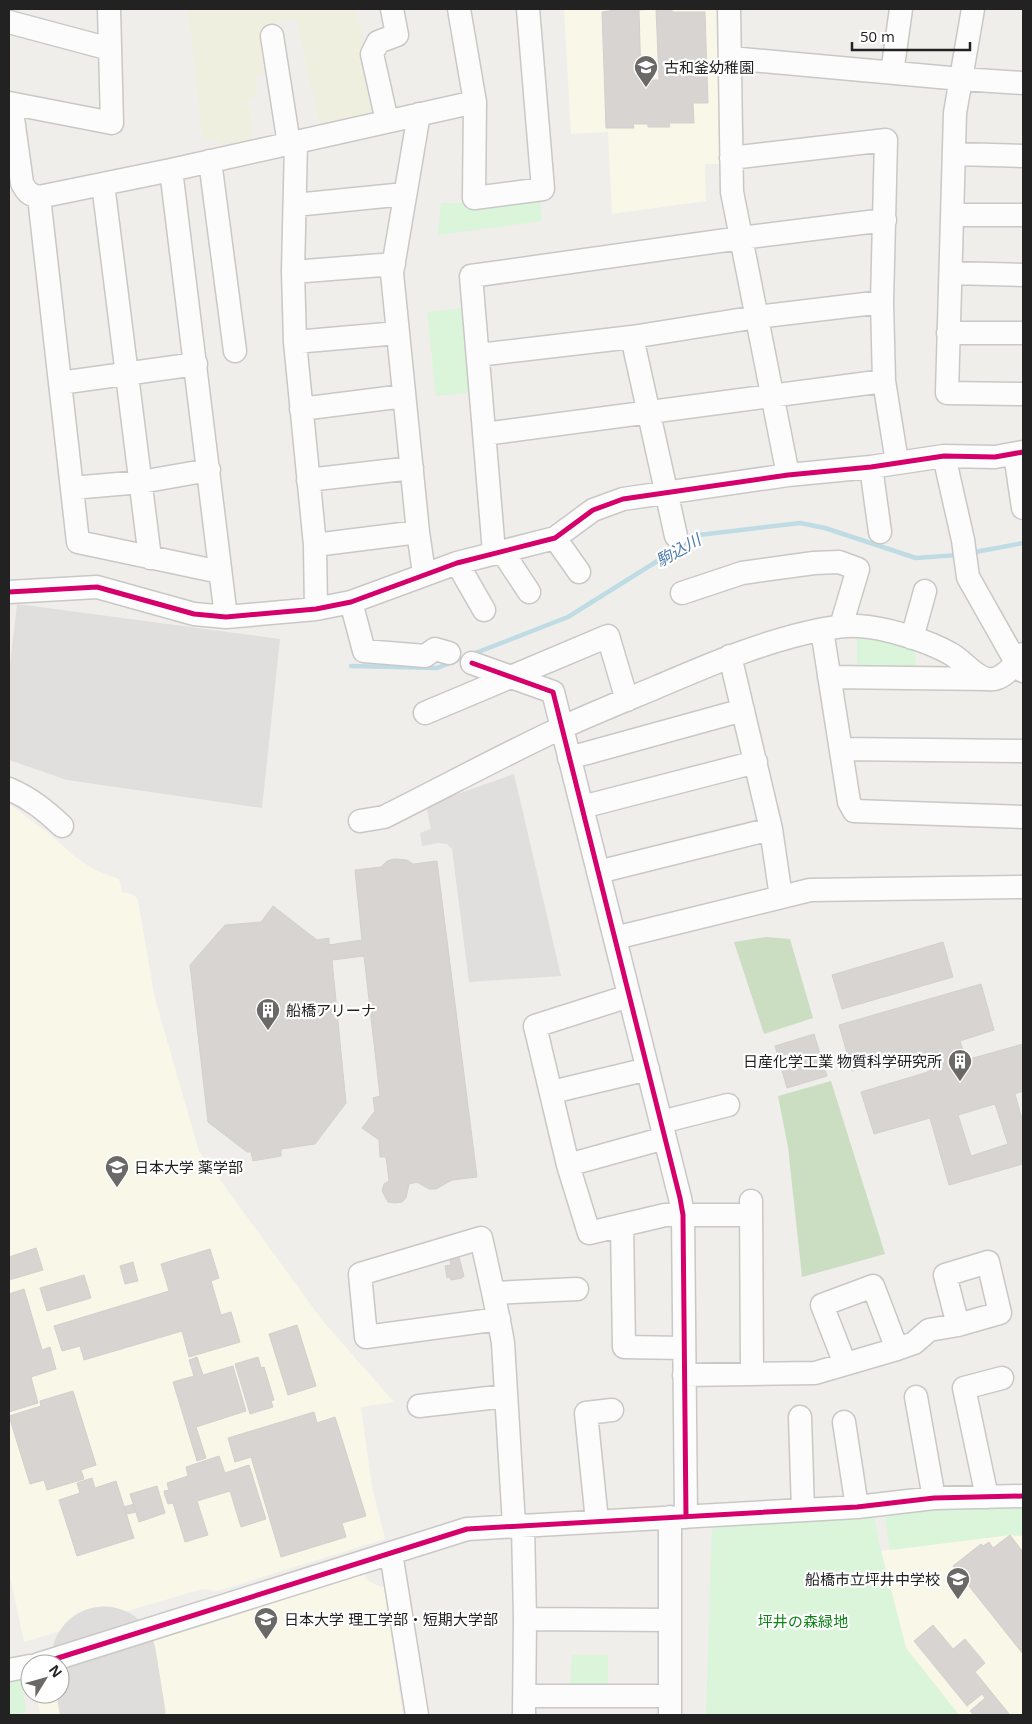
<svg xmlns="http://www.w3.org/2000/svg" width="1032" height="1724" viewBox="0 0 1032 1724" font-family="'Open Sans','Noto Sans JP',sans-serif">
	<style>
		.education { fill: #f8f7e8 }
		.farmland { fill: #efefdf }
		.forest { fill: #cbdec1 }
		.park { fill: #daf5da }
		.parking { fill: #e0dfde }
		.lines { fill: none; stroke-linecap: round; stroke-linejoin: round }
		.stream { stroke: #bfdbe3; stroke-width: 4.5 }
		.runway { stroke: #dedddc; stroke-width: 105 }
		.building { fill: #d7d4d2; stroke: #d3d0cc; fill-rule: evenodd }
		.minor-casing { stroke: #c9c8c7; stroke-width: 25 }
		.minor { stroke: #fdfcfc; stroke-width: 22 }
		.cycleway-casing { stroke: #fff; stroke-width: 8 }
		.cycleway { stroke: #d6006c; stroke-width: 5 }
		.labels { text-anchor: middle; dominant-baseline: central; stroke-width: 4.5; stroke-linejoin: round; paint-order: stroke }
		.poi-label { font-size: 15px; fill: #222; stroke: #fff; text-anchor: start }
		.park-label { font-size: 15px; fill: #0c8416; stroke: #fff }
		.water-label { font-size: 16px; font-style: italic; fill: #4a7aab; stroke: #fff }
	</style>
	<rect width="100%" height="100%" fill="#f0eeeb"/>
	<!-- education -->
	<path class="education" d="M564,9h157l3,155h-19l1,37 -94,13 -4,-82 -37,2z
		M9,804l43,32 22,20 21,14 24,9 3,13 12,3 4,5 17,99 44,152 123,169 72,82 -33,5 11,80 13,52 -168,52 -15,-2 -178,53 -15,-70z
		M1010,1535l13,1v179h-64l-53,-67 -25,-97z
		M364,1569l2,10 10,6 8,2 19,128h-363l-4,-21h24v-30z"/>
	<!-- farmland -->
	<path class="farmland" d="M188,9h168l25,108 -60,14 -25,-112 -19,3 -11,15 6,35 -18,4 3,20 -9,4 6,44 -34,6 -3,-12 -14,3z"/>
	<!-- forest -->
	<path class="forest" d="M766,937l24,2 23,79 -49,16 -30,-92z
		M831,1081l54,173 -83,23 -14,-130 -10,-51z"/>
	<!-- park -->
	<path class="park" d="M540,198l2,23 -104,14 3,-32h26l2,5z
		M463,308l10,84 -37,4 -9,-84z
		M857,632l29,3 29,15 1,23 -59,-1z
		M1023,1504v32l-13,-1 -120,15 -6,-38z
		M874,1516l7,35 25,97 53,67h-253l6,-193z
		M572,1655h36v32h-38z
		M21,1674l5,38 -17,3v-39z"/>
	<!-- parking -->
	<path class="parking" d="M17,604l263,35 -18,169 -195,-28 -58,-20v-87z
		M514,774l47,202 -92,6 -17,-133 -5,-5 -9,-1 -16,3 -2,-13 11,-4 -5,-24z"/>
	<g class="lines">
		<!-- stream -->
		<path class="stream" d="M970,553l53,-10
			M351,666l86,2 131,-51 131,-82 101,-12 25,5 91,30 42,-3"/>
		<!-- runway -->
		<path class="runway" d="M104,1659l9,56"/>
	</g>
	<!-- building -->
	<path class="building" d="M609,9h63v3h33l3,91h-15l1,20h-25l1,4h-22v-3h-15l1,4h-28l-4,-116 8,-1zM656,9l3,71h-18l-2,-70z
		M394,859l13,1 6,4 24,-3 40,316 -25,3 -16,9h-7l-12,-7 -8,2 -3,14 -4,4 -7,1 -7,-1 -6,-11 2,-7 5,-3 -3,-24h-6l-1,-17 -17,-12 13,-17 -2,-13 7,-2 -16,-140 -32,4 14,143 -31,41 -34,5v7l-28,5 -2,-9h-4l-39,-30 -18,-157 35,-40 36,-3 12,-16 44,34 12,-2v7l33,-5 -7,-70 26,-3 6,-6z
		M943,942l10,35 -111,32 -10,-34z
		M981,984l13,46 -34,11 6,19 57,-16v47l-8,3 8,29v41l-74,21 -19,-67 -56,16 -13,-42 67,-20 -6,-21 -70,20 -13,-46zM995,1104l13,40 -37,12 -13,-41z
		M814,1034l13,42 -40,12 -12,-42z
		M36,1248l7,22 -34,10v-23z
		M210,1249l9,29 -8,3 10,34 10,-3 9,30 -51,15 -7,-26 -98,29 -4,-14 -18,5 -8,-25 115,-35 -8,-27z
		M459,1257l5,19 -2,2 -11,2 -1,-3 -3,1 -2,-12 6,-1 -1,-6z
		M133,1262l5,19 -13,3 -5,-18z
		M84,1275l7,23 -44,13 -7,-23z
		M24,1289l18,61 8,-3 6,22 -25,8 7,26 -29,9v-118z
		M297,1325l19,61 -28,9 -19,-61z
		M197,1357l6,18 30,-9 13,45 -50,16 10,31 -9,3 -24,-79 21,-6 -5,-16z
		M258,1357l3,11 3,-1 10,33 -3,1 2,6 -23,7 -15,-50z
		M73,1391l23,74 -15,5 3,9 -37,11 -3,-10 -14,4 -21,-68 32,-10 -1,-5z
		M314,1412l3,11 18,-6 31,99 -24,7 4,14 -65,20 -30,-100 -16,5 -7,-24z
		M219,1456l6,17 24,-8 17,54 -25,8 -11,-36 -33,10 11,34 -23,7 -12,-39 -5,1 -3,-8 -1,-5 5,-1 -2,-7 21,-7 -2,-9z
		M92,1478l3,10 21,-7 18,57 -57,18 -18,-56 21,-7 -3,-10z
		M157,1486l8,27 -26,9 -9,-28z
		M134,1504l2,8 -9,2 -3,-7z
		M1010,1535l13,17v102l-70,-88 28,-22 2,2 6,-4 4,6z
		M933,1625l20,24 12,-10 20,24 -10,9 35,43h-36l-4,-4 15,-13 -3,-4 -15,12 -53,-65z"/>
	<g class="lines">
		<!-- minor casing -->
		<g class="minor-casing">
			<path id="minor" d="M459,9l16,93 -1,96 69,-9 -15,-180
				M729,9l3,183 56,283
				M973,9l-18,104 -8,280 76,1
				M9,22l101,27
				M272,36l17,108
				M730,58l231,21 62,4
				M892,73l9,-64
				M9,103l103,20 -3,-114
				M11,104l11,79c4,8 7,12 17,14l132,-27 304,-68
				M419,114l-27,159 26,259 6,41
				M387,121l-15,-67 6,-12 19,-7 -5,-26
				M296,142l-3,130 2,70 20,203 1,64
				M955,154l68,2
				M731,158l155,-18 -4,162 2,79 13,81
				M210,161l25,190
				M171,170l55,447
				M103,184l47,374
				M39,197l39,345 142,30
				M295,205l110,-11
				M953,215h70
				M293,272l101,-8
				M951,273l72,2
				M948,333h75
				M632,337l44,199
				M295,342l103,-9
				M478,355l154,-18 125,-20 125,-15
				M60,383l136,-19
				M301,409l103,-13
				M484,434l400,-53
				M1015,454l8,54
				M944,456l19,84 5,37 48,85 7,9
				M871,467l9,65
				M308,480l104,-12
				M72,488l69,-6 68,-12
				M555,538l24,34
				M315,545l103,-13
				M502,551l27,41
				M494,552l-23,-276 270,-38 144,-18
				M457,563l27,47
				M9,592l88,-5 97,27 32,3 90,-8 35,-7 106,-39 98,-25 38,-28 30,-11 165,-24 83,-8 73,-11 51,1 28,-5
				M682,593l60,-20 72,-10 25,-1 19,7 -17,57
				M351,602l13,49 61,5 10,-7 14,4
				M822,630l27,172 5,9 169,6
				M912,638l13,-47
				M730,656l41,173 10,68
				M472,663l81,29 127,506 3,17 3,302
				M829,677l159,2
				M425,713l183,-77 19,64
				M841,749l182,2
				M569,758l174,-48
				M9,789c21,9 36,21 53,37
				M582,807l174,-45
				M360,821l24,-4c60,-30 119,-62 179,-90 31,-14 63,-27 94,-40 54,-23 109,-47 167,-58 11,-2 22,-4 34,-3 26,1 71,15 93,28 13,7 23,23 37,25 15,3 27,-16 35,-25
				M598,872l173,-43
				M615,938l195,-48 213,-3
				M629,996l-94,30 33,139 21,68 76,-18h86
				M552,1092l96,-23
				M661,1122l67,-17
				M568,1165l97,-27
				M751,1201l1,173
				M622,1225l2,122 59,1
				M494,1293l83,-4
				M499,1319l-133,18 -6,-63 121,-36c8,35 16,70 22,105l11,182
				M845,1364l-23,-59 51,-19 24,63
				M684,1375l131,-2 82,-24 17,-6 15,-13 29,-5 42,-12 -12,-51 -43,13 13,50
				M916,1397l18,101
				M419,1406l87,-10
				M800,1417l3,93
				M844,1422l13,85
				M987,1497l-23,-109 38,-10
				M670,1517v198
				M597,1521l-11,-108 26,-3
				M523,1525l2,94 -1,96
				M391,1553l26,162
				M525,1619l145,1
				M39,1664l428,-135 390,-22 77,-9 89,-2
				M9,1670l21,-4
				M525,1696h145"/>
		</g>
		<!-- minor -->
		<use href="#minor" class="minor"/>
		<!-- cycleway casing -->
		<g class="cycleway-casing">
			<path id="cycleway" d="M9,592l88,-5 97,27 32,3 90,-8 35,-7 106,-39 98,-25 38,-28 30,-11 165,-24 83,-8 73,-11 51,1 28,-5
				M472,663l81,29 127,506 3,17 3,302
				M39,1664l428,-135 390,-22 77,-9 89,-2"/>
		</g>
		<!-- cycleway -->
		<use href="#cycleway" class="cycleway"/>
	</g>
	<!-- icons -->
	<defs>
		<g id="school-pin" transform="scale(1.25)"><path d="M0 17L-7.5 6A9.5 9.5 0 1 1 7.5 6Z" fill="#6a6968" stroke="#fff"/><path d="M0-5L7-2L0 1L-7-2ZM-4 1L0 2.5L4 1V4Q0 6-4 4Z" fill="#fff"/></g>
		<g id="building-pin" transform="scale(1.25)"><path d="M0 17L-7.5 6A9.5 9.5 0 1 1 7.5 6Z" fill="#6a6968" stroke="#fff"/><path d="M-4-6H4V6H1V3H-1V6H-4ZM-2.5-4.3h1.7v1.8h-1.7ZM.8-4.3h1.7v1.8H.8ZM-2.5-1h1.7V.8h-1.7ZM.8-1h1.7V.8H.8Z" fill="#fff"/></g>
		<g id="university-pin" transform="scale(1.25)"><path d="M0 17L-7.5 6A9.5 9.5 0 1 1 7.5 6Z" fill="#6a6968" stroke="#fff"/><path d="M0-5L7-2L0 1L-7-2ZM-4 1L0 2.5L4 1V4Q0 6-4 4Z" fill="#fff"/></g>
	</defs>
	<g fill-rule="evenodd">
		<use href="#school-pin" x="646" y="67"/>
		<use href="#building-pin" x="268" y="1010"/>
		<use href="#building-pin" x="960" y="1061"/>
		<use href="#university-pin" x="117" y="1167"/>
		<use href="#school-pin" x="958" y="1579"/>
		<use href="#university-pin" x="266" y="1619"/>
	</g>
	<g class="labels">
		<!-- poi labels -->
		<g class="poi-label">
			<text x="664" y="67">古和釜幼稚園</text>
			<text x="286" y="1010">船橋アリーナ</text>
			<text x="942" y="1061" text-anchor="end">日産化学工業 物質科学研究所</text>
			<text x="134" y="1167">日本大学 薬学部</text>
			<text x="940" y="1579" text-anchor="end">船橋市立坪井中学校</text>
			<text x="284" y="1619">日本大学 理工学部・短期大学部</text>
		</g>
		<!-- park labels -->
		<g class="park-label">
			<text x="803" y="1621">坪井の森緑地</text>
		</g>
		<!-- water labels -->
		<g class="water-label">
			<text transform="translate(678 550) rotate(-29)">駒込川</text>
		</g>
	</g>
	<!-- border -->
	<rect width="1032" height="1724" fill="none" stroke="#222222" stroke-width="20"/>
	<!-- north arrow -->
	<g transform="translate(45 1679) rotate(53)"><circle r="24" fill="#ffffff" stroke="#a7a7a7"/>
	<path d="M0-4L9 19L0 12L-9 19Z" fill="#6a6968"/>
	<text y="-8" font-size="14" font-weight="bold" text-anchor="middle" fill="#222222">N</text>
	</g>
	<!-- scale -->
	<path d="M852 42v8h118v-8" fill="none" stroke="#222222" stroke-width="2.5"/>
	<text x="860" y="42" font-size="15" fill="#222222" stroke="#ffffff" stroke-width="4" paint-order="stroke">50 m</text>
</svg>
